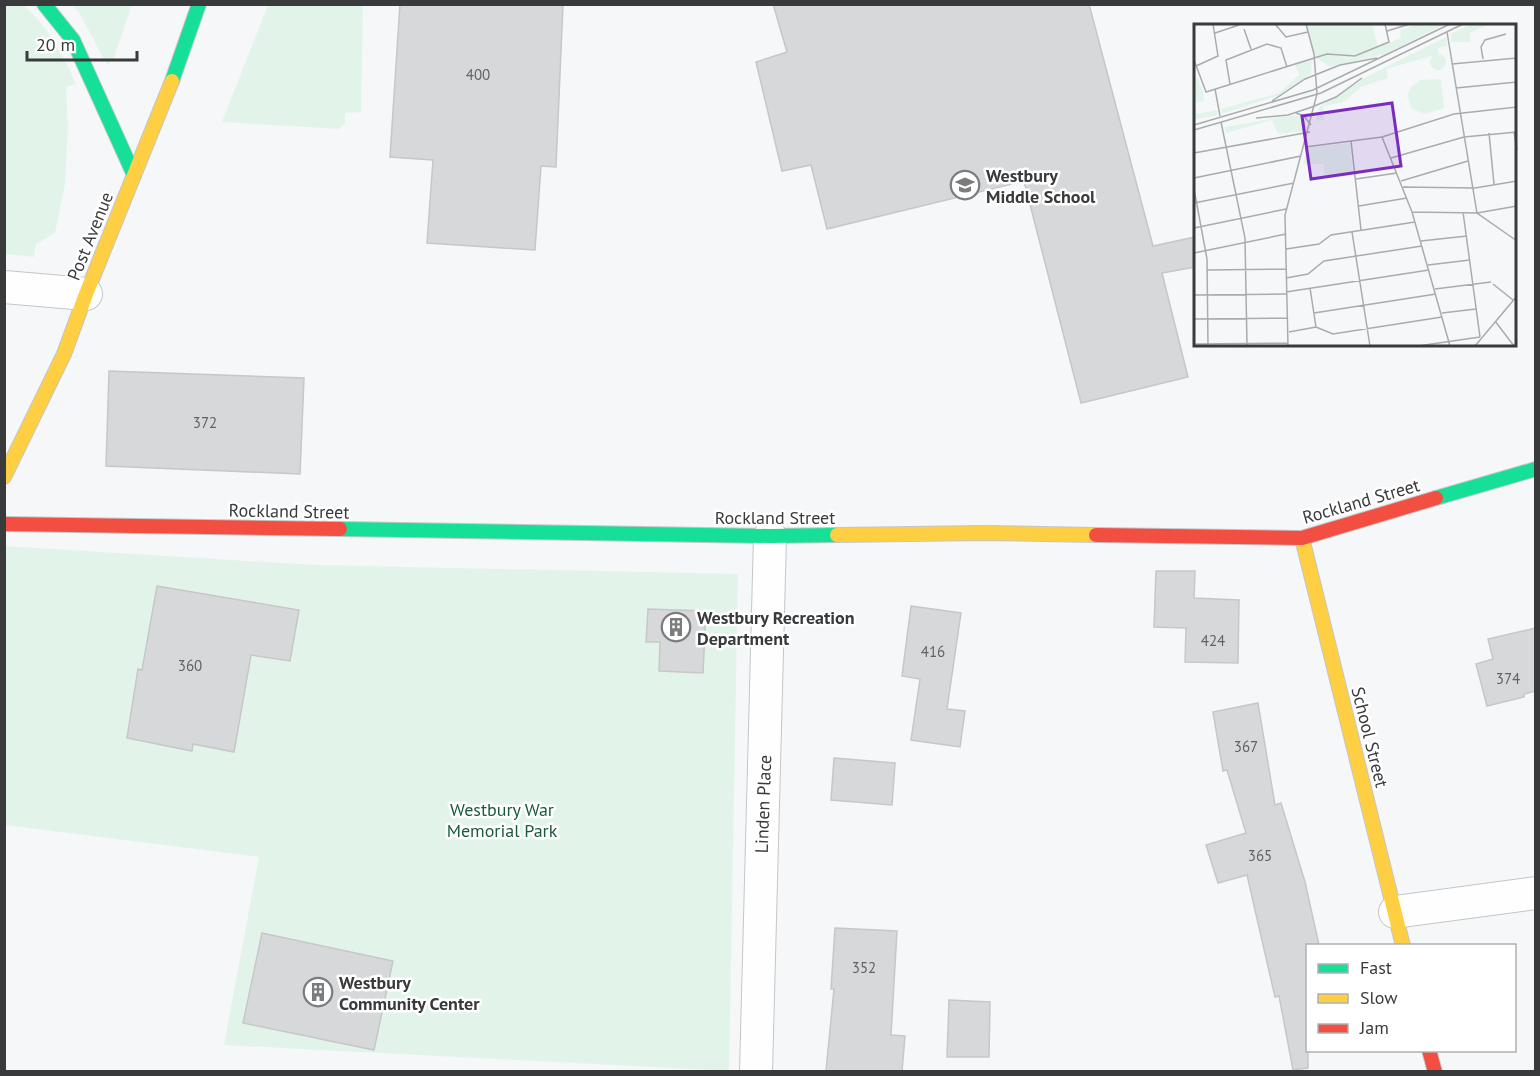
<svg xmlns="http://www.w3.org/2000/svg" width="1540" height="1076" viewBox="0 0 1540 1076" font-family="'PT Sans',sans-serif">
	<style>
		.green { fill: #e2f4ea }
		.building { fill: #d7d8da; stroke: #c7c7c9; stroke-width: 1.5 }
		.lines { fill: none; stroke-linecap: round; stroke-linejoin: round }
		.street-casing { stroke: #c4c6c7; stroke-width: 34 }
		.fast-casing { stroke: #c4c6c7; stroke-width: 16 }
		.slow-casing { stroke: #c4c6c7; stroke-width: 16 }
		.jam-casing { stroke: #c4c6c7; stroke-width: 16 }
		.street { stroke: #fefefe; stroke-width: 32 }
		.fast { stroke: #16e098; stroke-width: 14 }
		.slow { stroke: #ffcf43; stroke-width: 14 }
		.jam { stroke: #f24e42; stroke-width: 14 }
		.labels { text-anchor: middle; dominant-baseline: central; stroke-width: 5; stroke-linejoin: round; paint-order: stroke }
		.number-label { font-size: 15px; fill: #606264 }
		.poi-label { font-size: 18px; font-weight: bold; fill: #393a3c; stroke: #fff; text-anchor: start }
		.street-label { font-size: 18px; fill: #393a3c; stroke: #fff }
		.park-label { font-size: 18px; fill: #195b39; stroke: #fff }
		.inset-road { fill: none; stroke: #aaabad; stroke-width: 1.5 }
		.view { fill: #7b2cbf; fill-opacity: 0.15; stroke: #7b2cbf; stroke-width: 3 }
		.inset-edge { fill: none; stroke: #393a3c; stroke-width: 3 }
	</style>
	<rect width="100%" height="100%" fill="#f5f7f9"/>
	<!-- green -->
	<path class="green" d="M5,5h19c24,22 39,49 52,79l-10,3 2,41 -3,56 -10,49 -19,11 -2,13 -29,-3z
		M72,5h60l-19,55 -6,5 -28,-53z
		M268,5h95l-2,107 -16,1v11l-7,5 -116,-7z
		M4,546l311,19 423,9 -9,497 -505,-26 35,-188 -254,-32z"/>
	<!-- building -->
	<path class="building" d="M400,4h163l-7,163 -15,-1 -6,84 -108,-7 6,-83 -43,-3z
		M773,4h316l64,242 42,-9v30l-33,6 26,104 -107,26 -57,-222 -197,48 -16,-64 -29,6 -26,-109 31,-10z
		M109,371l195,7 -4,96 -194,-8z
		M1156,571h39l-1,27 45,2 -1,63 -53,-1 1,-34 -32,-1z
		M157,586l142,24 -9,51 -39,-6 -17,97 -41,-8 -1,7 -65,-13 11,-69 4,1z
		M911,606l50,7 -14,96 18,2 -5,36 -49,-7 9,-61 -18,-3z
		M648,609l58,2 -3,62 -44,-2 1,-29h-14z
		M1536,628v63l-12,3v3l-37,9 -11,-42 17,-5 -5,-20z
		M1258,703l17,102 6,-2 24,79 14,63h-11v123l-15,2 -14,-74 -4,1 -28,-122 -29,8 -12,-38 40,-12 -19,-63 -4,1 -10,-59z
		M834,758l61,5 -3,42 -61,-5z
		M835,928l62,3 -6,104 14,1 -3,35h-76l8,-82h-3z
		M262,933l131,28 -19,89 -131,-27z
		M949,1000l41,2 -1,55h-42z"/>
	<g class="lines">
		<!-- street casing -->
		<g class="street-casing">
			<path id="street" d="M4,287l82,7
				M1395,912l141,-19
				M756,1072l14,-536"/>
		</g>
		<!-- fast casing -->
		<g class="fast-casing">
			<path id="fast" d="M44,4l29,36 61,135
				M172,81l27,-77
				M1436,498l100,-29
				M340,529l430,7 67,-1"/>
		</g>
		<!-- slow casing -->
		<g class="slow-casing">
			<path id="slow" d="M4,477l60,-123 22,-60 86,-213
				M837,535l148,-2 111,2
				M1302,538l101,408"/>
		</g>
		<!-- jam casing -->
		<g class="jam-casing">
			<path id="jam" d="M4,524l336,5
				M1096,535l206,3 134,-40
				M1429,1050l6,22"/>
		</g>
		<!-- street -->
		<use href="#street" class="street"/>
		<!-- fast -->
		<use href="#fast" class="fast"/>
		<!-- slow -->
		<use href="#slow" class="slow"/>
		<!-- jam -->
		<use href="#jam" class="jam"/>
	</g>
	<!-- icons -->
	<defs>
		<g id="school-ring" transform="scale(1.5)"><circle r="9.5" fill="#fff" stroke="#7b7c7e" stroke-width="1.5"/><path d="M0-5L7-2L0 1L-7-2ZM-4 1L0 2.5L4 1V4Q0 6-4 4Z" fill="#7b7c7e"/></g>
		<g id="building-ring" transform="scale(1.5)"><circle r="9.5" fill="#fff" stroke="#7b7c7e" stroke-width="1.5"/><path d="M-4-6H4V6H1V3H-1V6H-4ZM-2.5-4.3h1.7v1.8h-1.7ZM.8-4.3h1.7v1.8H.8ZM-2.5-1h1.7V.8h-1.7ZM.8-1h1.7V.8H.8Z" fill="#7b7c7e"/></g>
	</defs>
	<g fill-rule="evenodd">
		<use href="#school-ring" x="965" y="185"/>
		<use href="#building-ring" x="676" y="627"/>
		<use href="#building-ring" x="318" y="992"/>
	</g>
	<g class="labels">
		<!-- number labels -->
		<g class="number-label">
			<text x="478" y="74">400</text>
			<text x="205" y="422">372</text>
			<text x="1213" y="640">424</text>
			<text x="933" y="651">416</text>
			<text x="190" y="665">360</text>
			<text x="1508" y="678">374</text>
			<text x="1246" y="746">367</text>
			<text x="1260" y="855">365</text>
			<text x="864" y="967">352</text>
		</g>
		<!-- poi labels -->
		<g class="poi-label">
			<text x="986" y="175">Westbury<tspan x="986" dy="21">Middle School</tspan></text>
			<text x="697" y="617">Westbury Recreation<tspan x="697" dy="21">Department</tspan></text>
			<text x="339" y="982">Westbury<tspan x="339" dy="21">Community Center</tspan></text>
		</g>
		<!-- street labels -->
		<g class="street-label">
			<text transform="translate(90 236) rotate(-68)">Post Avenue</text>
			<text transform="translate(1361 501) rotate(-16)">Rockland Street</text>
			<text transform="translate(289 511) rotate(1)">Rockland Street</text>
			<text x="775" y="517">Rockland Street</text>
			<text transform="translate(1370 737) rotate(76)">School Street</text>
			<text transform="translate(763 804) rotate(-88)">Linden Place</text>
		</g>
		<!-- park labels -->
		<g class="park-label">
			<text x="502" y="809">Westbury War<tspan x="502" dy="21">Memorial Park</tspan></text>
		</g>
	</g>
	<!-- overview -->
	<g transform="translate(1194 24)">
		<rect width="322" height="322" fill="#f5f7f9"/>
		<path d="M112,0h66l6,22 -29,12 -16,-3 16,4 52,-21 -1,-8 19,-6 24,1 -58,29 -55,13 -15,-10zM278,0h17l-19,9v9h-19v-8zM252,13l1,9 -9,2 1,6 -53,15 2,9 -27,9 -17,15 -21,4 1,14 -8,1 3,-14 47,-30zM236 38a8 8 0 1 1 16 0a8 8 0 1 1-16 0ZM118,36l-1,14 -31,21 -58,19 -1,-5 58,-16 20,-18 -4,-11zM4,54l6,17 -1,6 -8,2 2,11 20,-4v5l-23,5v-41zM247,55l3,29 -19,6 -13,-5 -5,-13 4,-9 9,-7zM100,91l11,2 1,14 -28,3 -6,-14 -46,13 -1,-6zM156,119l3,29 -29,3v-11h-21l4,-16z" fill="#e2f4ea"/>
		<path class="inset-road" d="M81,0l11,13 22,-5M50,5l7,20M193,7l23,-7M253,8l30,181 40,28M21,9l24,-8M289,35l-2,-12 4,-7 21,-6M0,36l12,32 121,-38 28,2 34,-14 -4,-18M258,40l65,-6M2,42l22,-10 -5,-32M36,60l-4,-24 41,-16 14,4 6,19M262,64l61,-6M21,65l5,27M78,77l33,-22 35,-14 37,-7M102,89l8,3 7,9M62,94l32,-3 24,-8 24,-10 26,-19M27,98l24,116 2,108M0,101l119,-35 137,-66M0,106l127,-37 142,-69M320,108l3,18M295,109l5,51M188,113l30,75 38,134M157,117l10,89M111,123l77,-10 72,-23 63,-7M0,129l116,-21M197,134l73,-21 53,-5M0,154l107,-22M162,155l41,-6M207,157l67,-20M209,163l72,1 42,-7M0,165l13,70 1,87M0,179l100,-20M165,182l48,-8M218,188l65,1 40,-7M269,188l17,125M0,204l92,-19M158,208l18,114M227,217l46,-5M92,225l33,-5 12,-9 84,-13M0,229l92,-19M234,241l42,-5M13,246l79,-1M92,254l22,-4 16,-13 98,-15M299,260l20,16M116,264l6,39M241,265l56,-7M92,268l143,-22M0,271l92,-1M120,289l122,-19M248,289l34,-4M0,295l93,-1M301,297l19,25M95,308l27,-5 17,7 109,-17M0,320l94,-1M94,322l-3,-131 32,-121 -3,-40 -8,-30M224,322l62,-9M281,322l42,-50"/>
		<path class="view" d="M198,79l9,63 -90,13 -9,-63z"/>
		<rect width="322" height="322" class="inset-edge"/>
	</g>
	<!-- border -->
	<rect width="1540" height="1076" fill="none" stroke="#393a3c" stroke-width="12"/>
	<!-- legend -->
	<rect x="1306" y="944" width="210" height="108" fill="#ffffff" stroke="#b0b0b1" stroke-width="1.5"/>
	<rect x="1318" y="964" width="30" height="9" fill="#16e098" stroke="#b0b0b1" stroke-width="1.5"/>
	<text x="1360" y="974" font-size="18" fill="#393a3c">Fast</text>
	<rect x="1318" y="994" width="30" height="9" fill="#ffcf43" stroke="#b0b0b1" stroke-width="1.5"/>
	<text x="1360" y="1004" font-size="18" fill="#393a3c">Slow</text>
	<rect x="1318" y="1024" width="30" height="9" fill="#f24e42" stroke="#b0b0b1" stroke-width="1.5"/>
	<text x="1360" y="1034" font-size="18" fill="#393a3c">Jam</text>
	<!-- scale -->
	<path d="M27 51v9h110v-9" fill="none" stroke="#393a3c" stroke-width="3"/>
	<text x="36" y="51" font-size="18" fill="#393a3c" stroke="#ffffff" stroke-width="4.5" paint-order="stroke">20 m</text>
</svg>
